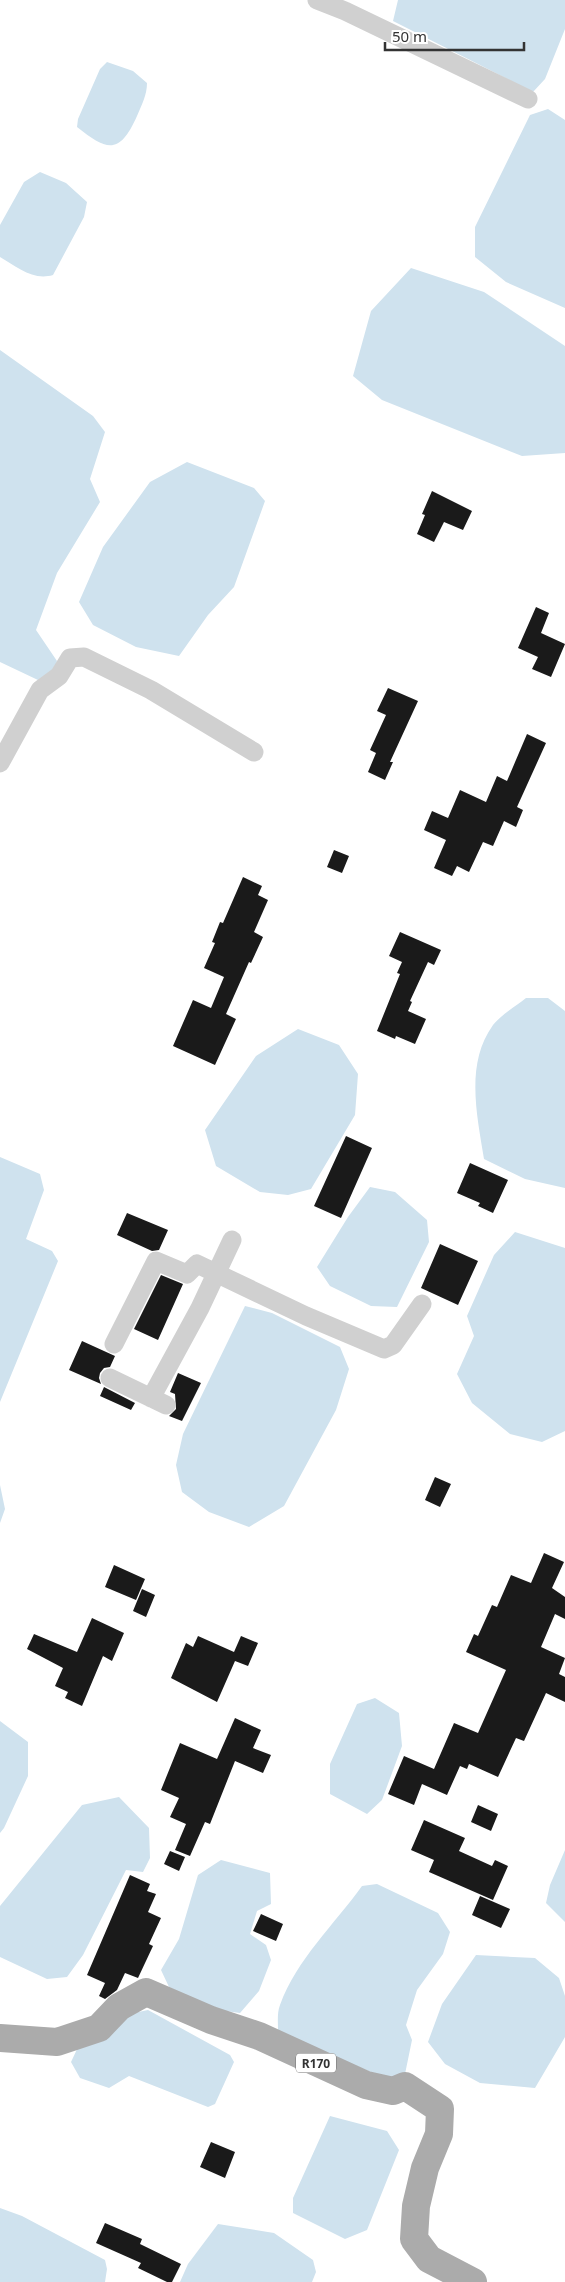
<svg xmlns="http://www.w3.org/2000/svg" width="565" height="2282" viewBox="0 0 565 2282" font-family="'Noto Sans',sans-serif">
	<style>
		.water { fill: #cfe2ee }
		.building { fill: #1a1a1a }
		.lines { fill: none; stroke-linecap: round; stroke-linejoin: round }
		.minor { stroke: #d0d0d0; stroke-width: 19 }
		.primary { stroke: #ababab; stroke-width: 28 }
		.labels { text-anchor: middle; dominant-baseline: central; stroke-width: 5; stroke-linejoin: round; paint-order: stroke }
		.shield { fill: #fff; stroke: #707070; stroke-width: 1 }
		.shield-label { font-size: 12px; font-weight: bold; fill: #333 }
	</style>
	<rect width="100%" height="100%" fill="#fff"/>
	<!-- water -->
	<path class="water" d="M398,0h167v29l-20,50 -12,13 -140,-71z
		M107,62l26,9 14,12c0,12 -5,21 -10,33 -17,38 -29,36 -60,11l1,-8 22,-50z
		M548,109l17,11v188l-59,-26 -31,-25v-30l55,-112z
		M40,172l26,11 21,19 -3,15 -31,58c-20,6 -36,-8 -53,-18v-32l24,-43z
		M411,268l73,24 81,54v107l-43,3 -140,-56 -29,-24 18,-65z
		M0,350l93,66 12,16 -15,47 10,23 -43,71 -21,57 21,31 -5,16 -14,3 -38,-18z
		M187,462l67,26 11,13 -31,86 -26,28 -29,41 -43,-9 -43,-22 -14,-23 24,-55 47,-65z
		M526,998h22l17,13v177l-40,-9 -41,-20c-7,-44 -19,-95 9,-134 8,-10 23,-19 33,-27z
		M298,1029l41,16 19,29 -3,41 -44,74 -23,6 -28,-3 -44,-26 -11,-36 51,-74z
		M0,1157l40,17 4,16 -18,49 26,12 6,10 -58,141z
		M370,1187l25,5 32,28 2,22 -32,65 -26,-1 -41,-20 -13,-19 31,-50z
		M515,1232l50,16v183l-23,11 -32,-8 -38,-31 -15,-29 17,-38 -7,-20 27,-61z
		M245,1306l27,7 68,34 9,22 -13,41 -52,96 -35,21 -40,-15 -27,-20 -6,-27 7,-31z
		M0,1485l5,24 -5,14z
		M375,1698l24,15 3,33 -20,54 -15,14 -37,-20v-30l27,-60z
		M0,1721l28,21v34l-24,52 -4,5z
		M119,1797l30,31 1,30 -7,14 -17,-2 -43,85 -16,22 -20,2 -47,-22v-51l82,-101z
		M565,1850v72l-19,-19 4,-18z
		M221,1860l49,13 1,31 -14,7 -7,23 16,11 5,15 -12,31 -19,22 -29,-4 -42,-22 -8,-17 18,-31 19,-64z
		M377,1884l61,29 12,19 -7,22 -26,36 -11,35 6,15 -7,34 -9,9 -118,-51c0,-9 -1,-20 2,-27 17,-46 54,-80 82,-119z
		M476,1955l59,3 24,20 6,18v41l-30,51 -55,-5 -35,-19 -17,-22 14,-38z
		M148,2010l82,45 4,7 -19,42 -7,3 -79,-31 -20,12 -29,-10 -9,-16 8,-17 50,-31z
		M330,2116l57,15 12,19 -32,80 -22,9 -52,-26v-15z
		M0,2208l22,8 83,44 2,9 -2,13h-105z
		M218,2224l56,9 39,27 3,12 -4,10h-132l8,-18z"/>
	<!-- building -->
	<path class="building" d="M432,491l40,20 -9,19 -19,-8 -10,20 -17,-8 8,-19 -3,-1z
		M536,607l13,6 -8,20 24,11 -14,33 -19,-8 6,-12 -20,-9z
		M388,688l30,13 -28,61h3l-8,18 -17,-8 8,-19 -6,-3 16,-35 -9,-4z
		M527,734l19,9 -29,64 6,3 -7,17 -12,-6 -11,25 -10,-4 -14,30 -12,-6 -5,10 -18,-8 12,-28 -22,-10 8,-19 16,7 12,-28 26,12 11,-26 10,5z
		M334,850l15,6 -7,17 -15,-6z
		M243,877l19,9 -4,9 10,5 -14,32 9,5 -12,26 -2,-1 -23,52 10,5 -21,46 -42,-19 20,-46 18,8 13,-31 -20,-9 11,-25 -3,-1 8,-20 3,1z
		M400,932l41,18 -7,15 -6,-3 -18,39 2,1 -4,9 18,8 -11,25 -19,-8 -1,3 -18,-8 23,-57 -3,-1 5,-11 -13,-6z
		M346,1136l26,12 -31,70 -27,-12z
		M470,1163l38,17 -15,33 -15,-7 2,-3 -23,-10z
		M127,1213l41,17 -9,20 -7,1 -35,-16z
		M440,1244l38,17 -20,44 -37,-17z
		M161,1275l22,9 -25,56 -24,-11z
		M82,1341l33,15 -5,11 -6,1 -4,5 -1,5 2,6 -32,-14z
		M178,1373l23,10 -19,38 -13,-5 7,-7 -1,-15 -5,-2z
		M104,1387l31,16 -4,7 -31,-14z
		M435,1477l16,7 -11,23 -15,-7z
		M544,1553l20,9 -12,26 13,9v22l-10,-5 -14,33 24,11 -6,16 6,3v25l-19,-9 -22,48 -8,-3 -18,39 -29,-13 -2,5 -7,-3 -13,29 -25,-11 -8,21 -26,-11 16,-38 30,13 20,-46 24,10 28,-63 -40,-18 8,-18 4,2 14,-31 5,2 14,-32 20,8z
		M114,1565l31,14 -9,21 -31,-13z
		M142,1589l13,6 -9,22 -13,-6z
		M92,1618l32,15 -12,28 -9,-5 -21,50 -17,-8 3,-6 -13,-6 8,-18 -36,-19 7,-15 43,18z
		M198,1636l36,16 7,-16 17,7 -10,23 -13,-5 -18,41 -46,-24 15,-35 7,4z
		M235,1718l26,12 -8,18 18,7 -8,18 -28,-12 -25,63 -5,-2 -15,34 -15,-6 11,-26 -16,-7 9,-19 -18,-8 19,-47 37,16z
		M478,1805l20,9 -7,17 -20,-9z
		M424,1820l41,18 -6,13 33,15 3,-6 13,6 -15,34 -64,-28 5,-12 -23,-10z
		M170,1851l15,6 -6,14 -15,-7z
		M130,1875l20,9 -3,7 9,3 -8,18 13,6 -12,26 4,2 -15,32 -13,-5 -8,17 -12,9 -6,-3 6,-13 -18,-8z
		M480,1896l30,13 -9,19 -29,-13z
		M261,1914l22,10 -7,17 -23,-10z
		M211,2142l24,10 -10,26 -25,-11z
		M105,2223l37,16 -2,5 41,20 -9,18h-5l-29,-14 3,-5 -45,-20z"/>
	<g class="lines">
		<!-- minor -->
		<path class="minor" d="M317,0l28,11 183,88
			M0,763l40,-73 19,-14 11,-18 14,-1 67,33 103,62
			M114,1344l42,-83 31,13 10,-10 109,52 78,33 9,-4 29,-41
			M110,1378l56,27
			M151,1398l49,-90 32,-68"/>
		<!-- primary -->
		<path class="primary" d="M0,2038l57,4 42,-14 20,-21 27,-15 65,28 48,16 107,49 27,6 12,-5 35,23 -1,25 -14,34 -9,38 -2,33 15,20 44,23"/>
	</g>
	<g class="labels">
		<!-- shield labels -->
		<rect class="shield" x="296" y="2053.5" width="40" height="19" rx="4"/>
		<g class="shield-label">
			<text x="316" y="2063">R170</text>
		</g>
	</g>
	<!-- scale -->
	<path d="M385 42v8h139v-8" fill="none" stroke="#333333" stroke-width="2.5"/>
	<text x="392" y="42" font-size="15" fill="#333333" stroke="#ffffff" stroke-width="4" paint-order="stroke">50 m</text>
</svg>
